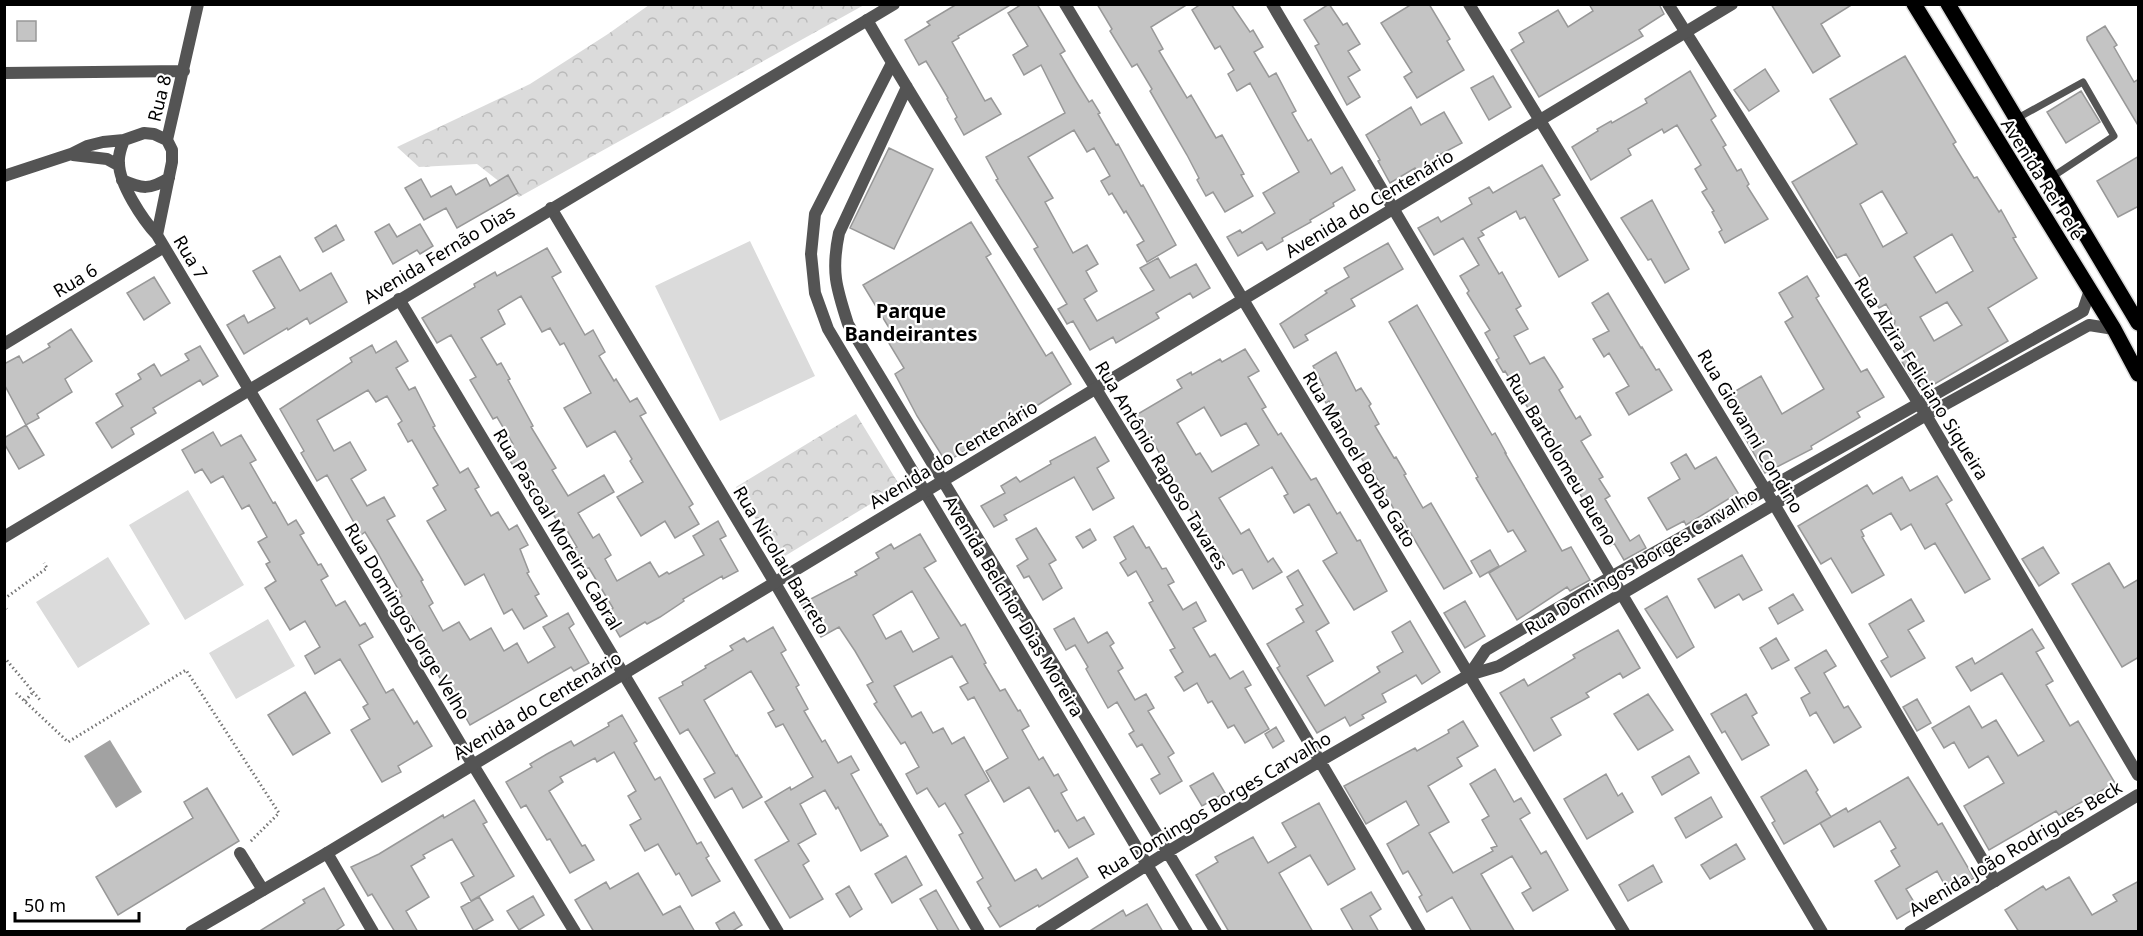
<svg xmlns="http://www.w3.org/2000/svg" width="2143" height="936" viewBox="0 0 2143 936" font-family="'Noto Sans',sans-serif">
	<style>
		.forest { fill: url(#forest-crowns) }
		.pitch { fill: #dbdbdb }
		.water { fill: #a2a2a2 }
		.building { fill: #c4c4c4; stroke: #989898; stroke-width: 1.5; fill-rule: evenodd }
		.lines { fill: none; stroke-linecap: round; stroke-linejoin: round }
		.primary-casing { stroke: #dbdbdb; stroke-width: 18 }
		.path { stroke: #767676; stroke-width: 3; stroke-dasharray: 1.5 3; stroke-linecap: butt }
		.service { stroke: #545454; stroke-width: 7 }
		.minor { stroke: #545454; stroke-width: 12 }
		.tertiary { stroke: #545454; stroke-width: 12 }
		.primary { stroke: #000; stroke-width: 15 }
		.labels { text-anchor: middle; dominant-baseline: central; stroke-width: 4.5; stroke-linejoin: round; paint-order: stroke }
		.street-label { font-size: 18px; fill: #000; stroke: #fff }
		.neighbourhood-label { font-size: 20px; font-weight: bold; fill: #000; stroke: #fff }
	</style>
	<defs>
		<pattern id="forest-crowns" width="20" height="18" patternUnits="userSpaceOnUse" patternTransform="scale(1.5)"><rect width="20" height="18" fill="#dbdbdb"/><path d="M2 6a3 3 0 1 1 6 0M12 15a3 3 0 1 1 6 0" fill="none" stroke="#bababa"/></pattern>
	</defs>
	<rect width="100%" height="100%" fill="#fff"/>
	<!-- forest -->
	<path class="forest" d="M649,5h215l-345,192 -42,-33 -58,3 -22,-20 133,-63 78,-50z
		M856,414l44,72 -120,73 -44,-72z"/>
	<!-- pitch -->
	<path class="pitch" d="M750,241l65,135 -95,45 -65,-135z
		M188,490l56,95 -59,35 -56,-95z
		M108,557l42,67 -72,44 -42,-66z
		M268,619l27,47 -59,33 -27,-46z"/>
	<!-- water -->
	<path class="water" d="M110,740l32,52 -26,16 -32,-52z"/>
	<!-- building -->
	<path class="building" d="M957,4h55l-54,32 1,2 -7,4 33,59 6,-3 10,16 -37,21 -9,-16 2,-2 -10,-18 1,-1 -22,-37 -7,4 -14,-25 25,-15 -3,-3z
		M1022,4h15l28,47 -5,3 16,27 13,21 3,-2 8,13 -2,1 18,31 2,-1 23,42 2,-1 33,60 -29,17 -10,-17 7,-4 -18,-30 -2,2 -12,-20 -3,2 -8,-14 9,-5 -16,-28 -7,4 -13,-22 -46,27 25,41 -8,4 28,51 14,-8 11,19 -12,7 11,20 -13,8 13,22 57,-31 -14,-22 18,-10 12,20 26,-14 14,24 -17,10 -3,-5 -34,20 3,5 -43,25 -3,-6 -23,13 -17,-29 -6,3 -9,-15 9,-5 -33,-55 4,-2 -42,-67 2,-1 -12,-22 79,-44 -24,-48 -17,10 -11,-20 15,-9 -20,-33z
		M1097,4h91l-37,23 12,22 -4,2 28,47 4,-3 25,43 6,-3 22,39 -3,1 12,21 -28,16 -12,-20 -7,4 -9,-16 2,-2 -12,-23 -37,-64 2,-2 -15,-25 -5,3 -22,-36 2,-2z
		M1201,4h30l19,28 3,-2 10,17 -9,5 15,25 7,-4 20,38 -4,2 16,28 3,-2 20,35 11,-7 13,23 -22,13 1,3 -24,14 1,2 -29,16 1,3 -16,9 -5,-8 -24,14 -11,-19 13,-7 2,3 33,-20 -12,-20 36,-21 -49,-89 -13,8 -9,-17 6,-4 -14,-24 -5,3 -23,-39z
		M1329,4l14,21 4,-2 13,21 -12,7 12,19 -12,7 12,20 -13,8 -32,-59 4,-2 -15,-24z
		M1412,4h17l21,35 -3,2 17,29 -47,28 -13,-21 8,-5 -31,-49z
		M1589,4h70l5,10 -25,16 4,6 -104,61 -28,-47 13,-8 -5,-9 39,-23 10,17 25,-16z
		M1771,4h82l-32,20 19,32 -27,17z
		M17,21h19v20h-19z
		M2105,26l12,19 -3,2 20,35 5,-3v48l-52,-87v-3z
		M1905,56l51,86 -3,2 21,34 3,-1 22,35 2,-2 15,27 -3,1 24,40 -49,30 20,33 -87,51 -20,-32 6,-3 -14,-25 2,-11 -9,-17 -7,4 -33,-54 -9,4 -45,-76 65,-38 -27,-45zM1882,191l25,42 -24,14 -23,-43zM1952,234l21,37 -37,22 -22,-36zM1947,302l15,23 -28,16 -14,-24z
		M1765,69l14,22 -30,20 -15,-21z
		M1690,71l26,45 -5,4 15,25 -3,2 14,24 4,-2 8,15 -2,2 21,33 -43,24 -6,-11 3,-2 -10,-18 2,-1 -12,-19 5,-3 -12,-20 6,-4 -24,-40 -13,8 -2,-4 -34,20 3,6 -40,25 -19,-33 26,-16 -1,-2 14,-8 1,2 35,-20 -2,-4z
		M1493,76l18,31 -22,13 -18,-32z
		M2081,91l19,31 -34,21 -19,-31z
		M1411,107l10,18 23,-13 18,31 -23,12 3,5 -23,14 -4,-6 -25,15 -12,-22 2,-1 -14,-25z
		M889,148l44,21 -39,80 -44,-21z
		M2139,156v50l-21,11 -21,-36z
		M1542,165l18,30 -7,4 35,61 -29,17 -34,-60 -5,2 -4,-8 -35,20 3,4 -6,3 21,36 3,-2 19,34 -5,3 12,20 -14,7 16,28 14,-7 11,17 8,13 -4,3 17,29 4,-3 11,19 -10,6 22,36 -4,2 11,17 -5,3 25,42 9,-6 7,13 -22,12 -10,-17 -4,3 -19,-32 -30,-55 3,-1 -19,-33 -2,2 -12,-21 -3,2 -23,-37 -2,1 -7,-12 3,-2 -14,-25 5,-3 -23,-37 2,-2 -9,-15 19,-11 -16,-27 -29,17 -16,-27 20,-11 3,5 31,-18 -3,-6 20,-11 4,6z
		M508,175l10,18 -61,35 -11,-20 -22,12 -19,-32 16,-9 10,18 20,-11 5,9 30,-17 4,8z
		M1652,200l37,69 -24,14 -14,-24 -3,1 -27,-42z
		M971,222l20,32 -5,3 60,99 6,-4 19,32 -66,42 1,1 -60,35 -29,-46 -22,-42 9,-6 -20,-33 7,-4 -28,-46z
		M389,224l8,13 23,-13 13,22 -13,8 -3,-4 -24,14 -18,-32z
		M336,225l8,15 -21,12 -8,-14z
		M1388,243l15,26 -52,30 4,7 -50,29 3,5 -14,8 -14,-24 47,-31 -2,-2 24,-14 -5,-9z
		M547,248l14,24 -9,5 33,58 8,-5 12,22 -6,4 15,25 2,-2 14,23 7,-4 9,15 -6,3 53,88 -4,3 10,17 -24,14 -10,-17 -24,15 -24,-39 26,-15 -13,-21 2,-2 -17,-28 -28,16 -23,-39 27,-15 -27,-50 -4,2 -10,-17 -8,4 -21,-36 -23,14 7,14 -24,14 16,27 4,-2 9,16 -2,1 25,46 -2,1 25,41 -4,2 16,26 36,-21 10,17 -36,21 15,25 6,-4 12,21 -6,4 12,22 33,-19 9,15 8,-5 2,2 35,-19 -11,-19 25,-15 8,15 -6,3 18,32 -15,8 -1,-3 -39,23 1,2 -24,16 -13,7 -2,-2 -25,15 -14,-24 7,-5 -24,-40 -3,1 -12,-21 3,-1 -15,-25 -3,2 -14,-23 -8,4 -7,-12 7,-4 -15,-26 -8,4 -11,-17 10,-6 -16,-27 -4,2 -23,-39 6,-3 -25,-42 -14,8 -15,-25 53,-31 -1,-3 21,-12 2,4z
		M280,256l20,35 31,-18 16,29 -37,22 -3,-6 -19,12 -1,-2 -43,26 -17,-29 17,-10 4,8 27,-15 -22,-37z
		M1807,276l12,20 -3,2 45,74 6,-3 17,28 -27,15 3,5 -49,29 1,3 -47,24 -21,-37 5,-3 -22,-37 34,-20 21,38 42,-25 -39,-67 8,-5 -14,-24z
		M154,277l16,26 -26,17 -17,-27z
		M1608,293l33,55 1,-1 14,23 3,-1 13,21 -43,25 -13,-22 13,-7 -20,-33 -5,4 -11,-18 16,-8 -17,-28z
		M1417,305l75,130 3,-2 11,20h-1l57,98 9,-4 19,33 -20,11 -3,-4 -50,33 -28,-47 37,-22 -13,-21 -5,2 -32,-54 2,-1 -89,-155z
		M71,329l21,32 -27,18 7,13 -35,22 2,4 -13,7 -22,-41v-20l15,-8 4,7 27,-16 -2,-3z
		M396,341l12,20 -12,7 13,22 6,-3 20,39 -2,1 27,46 8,-5 11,19 -4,2 16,27 7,-4 11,18 8,-5 11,20 -8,4 9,23 -2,1 12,21 -4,2 12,20 -23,13 -12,-20 -8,5 -20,-40 -19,11 -38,-64 19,-11 -13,-22 5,-3 -26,-45 -4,2 -10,-18 4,-3 -15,-25 -11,6 -8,-12 -51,30 17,31 16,-9 16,28 -15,9 16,27 17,-9 11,19 -8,4 36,60 -2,1 12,22 -4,3 14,25 16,-9 11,18 21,-12 13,23 13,-8 11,20 27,-16 -12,-20 25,-14 6,11 -5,4 20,35 -15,8 -3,-4 -101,58 -23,-40 -2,1 -14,-23 -4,2 -11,-18 10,-6 -15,-25 -4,2 -11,-18 6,-4 -26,-46 -11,-18 -4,3 -34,-60 -10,6 -16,-28 3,-2 -24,-42 72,-47 -2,-4 22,-13 4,8z
		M200,346l18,30 -15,9 -3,-5 -47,28 3,5 -25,15 3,6 -22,14 -16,-25 27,-17 -7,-12 25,-15 -3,-5 16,-10 7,12 28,-16 -4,-6z
		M1245,349l14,22 -11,6 18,30 -4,2 16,26 3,-2 30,47 5,-2 21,36 3,-2 17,29 3,-1 27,51 -33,19 -31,-49 14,-8 -28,-49 -15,9 -10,-17 4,-2 -16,-27 -53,31 22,36 8,-5 19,33 5,-4 9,14 -29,17 -11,-20 -9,5 -11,-18 -2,2 -53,-86 2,-2 -18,-32 -6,3 -14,-23 51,-30 -5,-8 14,-8 1,3 28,-16 2,3zM1204,407l17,29 25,-13 13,22 -47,27 -12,-19 -4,2 -19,-32z
		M1336,352l20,39 5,-3 10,16 -2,2 10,18 -4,2 19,32 2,-1 10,17 -2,1 19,33 8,-5 41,70 -28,16 -46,-77 -2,1 -28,-51 -3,2 -23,-37 1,-1 -14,-25 -3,2 -9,-15 6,-3 -10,-19z
		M26,425l18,30 -25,14 -15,-26v-5z
		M213,432l8,14 20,-11 15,25 -6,3 23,40 2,-1 13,23 8,-5 8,13 -4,2 18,30 3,-1 7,12 -7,4 15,26 9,-5 15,25 5,-3 8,14 -14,8 27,48 7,-4 21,35 3,-3 15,25 -34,20 3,6 -19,10 -31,-52 19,-11 -7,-12 5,-3 -28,-45 -25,15 -10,-18 15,-9 -15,-26 -15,9 -25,-42 11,-7 -10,-17 4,-2 -12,-20 9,-5 -18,-32 -7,4 -19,-33 -12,7 -9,-14 -7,4 -13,-23z
		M1095,437l14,24 -12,7 17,30 -21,12 -19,-33 -70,38 3,5 -13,7 -13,-21 24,-13 -4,-7 15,-9 4,5 31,-18 -1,-3z
		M1686,454l9,15 21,-12 22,36 -52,32 -2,-4 -17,9 -19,-32 32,-19 -9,-16z
		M1937,476l15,24 -6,4 44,75 -25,14 -30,-50 -10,6 -14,-25 -10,6 -10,-17 -30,17 3,6 -2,1 22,38 -32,18 -21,-35 -10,6 -23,-38 69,-41 6,9 29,-17 8,14z
		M1133,526l13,22 3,-1 13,22 4,-1 8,14 -6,3 15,25 13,-8 10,19 -13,7 17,29 5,-3 15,25 13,-8 8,14 -6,3 24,41 -24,14 -11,-18 -6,3 -16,-27 -4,2 -11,-20 -13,8 -9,-14 8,-5 -13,-22 5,-2 -26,-45 4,-2 -17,-30 -8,5 -8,-13 6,-4 -12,-22z
		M1036,528l20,32 -7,4 13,24 -19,12 -14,-24 -5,2 -7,-12 11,-7 -12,-20z
		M1090,529l6,11 -13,8 -7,-11z
		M920,534l16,27 -12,7 37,58 4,-2 21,39 -2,1 16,27 5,-2 13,22 2,-1 9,16 -7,4 17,30 4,-3 11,19 4,-2 9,16 -6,3 16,28 7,-4 10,17 -25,14 -11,-18 -3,2 -26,-45 -25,15 -18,-31 22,-13 -34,-61 -6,3 -8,-13 8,-4 -16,-27 -58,30 18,31 9,-5 12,21 10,-5 9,16 12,-7 25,44 -24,14 50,86 21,-12 6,10 35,-21 11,19 -49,30 -1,-2 -38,22 -12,-19 3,-2 -14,-24 6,-4 -24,-43 4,-2 -18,-30 -6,4 -12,-19 -10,6 -11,-20 13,-7 -14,-25 -4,2 -27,-40 3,-2 -10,-17 6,-3 -18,-31 -16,-24 -18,10 -20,-33 56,-29 -2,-3 24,-14 -3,-5 15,-9 3,5zM912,591l27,47 -26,14 -12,-21 -15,8 -13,-24z
		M2043,547l16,26 -20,13 -17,-27z
		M1490,550l9,16 -19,11 -9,-16z
		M1742,555l20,35 -19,10 -4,-6 -24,14 -17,-29z
		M2109,563l15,25 15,-9v78l-17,10 -50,-83z
		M1298,570l31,53 -13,8 17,30 -26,15 18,30 55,-34 -3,-5 26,-15 -11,-20 18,-11 30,51 -18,12 -6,-9 -34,19 4,8 -24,13 2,3 -14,8 -5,-9 -28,16 -40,-65 3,-2 -13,-22 37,-22 -8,-13 7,-4 -16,-28z
		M1793,594l10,16 -25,14 -9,-16z
		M1667,596l27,51 -17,11 -32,-49z
		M1911,599l13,22 -16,9 17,28 -34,19 -10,-16 7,-4 -19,-33z
		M1465,601l20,35 -20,12 -21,-35z
		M1074,618l14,25 19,-11 7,11 -4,3 13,22 -5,3 17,29 11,-6 8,14 -6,3 26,42 -6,4 14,24 -22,13 -9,-15 9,-5 -18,-30 -5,3 -8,-13 5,-3 -17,-29 -9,6 -22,-39 2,-2 -13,-22 -9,5 -12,-21z
		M773,627l13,23 -5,3 18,32 -3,2 12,22 -4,2 18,31 3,-2 13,23 13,-7 8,14 -8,4 29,51 1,-1 7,12 -27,15 -23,-44 -2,2 -11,-19 -25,14 16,30 -18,10 11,17 -6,4 20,34 -33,19 -35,-58 34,-19 -24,-39 25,-15 1,3 22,-13 -30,-53 -7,3 -8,-14 6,-3 -23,-39 -47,29 32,56 1,-1 25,42 -19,11 -11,-20 -17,10 -11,-19 11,-6 -27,-44 -8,5 -21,-36 24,-13 -1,-3 24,-14 -1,-2 28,-16 -3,-4 14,-8 3,4z
		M2032,629l12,19 -8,4 17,29 -7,4 24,41 8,-5 37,62 -56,32 -3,-4 -67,39 -25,-44 40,-23 -16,-27 -19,12 -15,-26 -10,6 -12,-20 37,-22 13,22 14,-8 22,36 26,-15 -42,-68 -31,18 -15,-24 16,-9 3,6z
		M1618,630l22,38 -17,10 -3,-5 -34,20 3,4 -38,21 10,17 -27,16 -34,-58 24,-14 4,7 47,-28 -2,-3z
		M1776,638l13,22 -17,9 -12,-21z
		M1826,650l10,16 -12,7 20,35 4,-2 13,21 -27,16 -18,-31 -6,4 -9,-18 9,-5 -15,-25z
		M305,692l25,41 -37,22 -25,-40z
		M1648,694l25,36 -35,20 -24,-36z
		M1746,694l11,19 -5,3 17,29 -27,15 -17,-29 -3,2 -11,-19z
		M1917,699l14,24 -14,8 -14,-24z
		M622,715l15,26 -3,2 21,37 5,-3 37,67 4,-2 8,14 -3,2 14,23 -28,15 -13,-23 -3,2 -18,-31 -13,7 -15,-26 11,-6 -13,-23 8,-5 -22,-39 -17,10 -2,-4 -35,19 3,5 -14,9 33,55 3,-1 9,15 -24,13 -20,-34 -3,1 -21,-35 -5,3 -15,-26 26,-15 -2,-3 17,-10 24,-13 3,5 35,-20 -1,-3z
		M1463,721l15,25 -21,12 5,8 -34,20 21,36 -20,11 24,40 40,-22 -2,-3 6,-2 -15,-26 7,-4 -19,-32 25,-15 19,33 7,-4 9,15 -10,6 21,35 5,-3 22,39 -35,21 -11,-18 9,-5 -19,-32 -31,18 34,58h-43l-20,-35 -25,15 -8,-15 3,-2 -14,-24 -5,3 -16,-30 32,-19 -13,-24 -40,23 -22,-38 71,-38 2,3 32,-18 -1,-3z
		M1276,727l8,14 -11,7 -8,-14z
		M1689,756l10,17 -37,22 -10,-18z
		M1806,770l12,20 -2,2 15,25 -47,27 -12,-21 3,-2 -14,-24z
		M1213,773l12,20 -23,13 -12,-20z
		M1606,774l12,22 4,-3 11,19 -46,27 -23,-40z
		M1908,777l30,48 4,-2 32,55 -25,15 -12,-22 -31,18 11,18 -20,12 -22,-38 25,-15 -9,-15 5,-3 -16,-27 -46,26 -14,-24 26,-15 2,4z
		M207,788l32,53 -121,74 -22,-38 97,-59 -9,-16z
		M1711,797l11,20 -36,21 -11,-20z
		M474,800l13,22 -4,2 31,52 -43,25 -10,-18 13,-7 -22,-37 -29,16 2,3 -14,8 18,31 -23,14 12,21h-23l-23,-38 -4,2 -17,-29 28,-13 64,-39 1,3z
		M1319,803l36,66 -27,16 -18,-30 -31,18 34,59h-84l-33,-57 22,-13 -3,-5 38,-20 15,26 28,-16 -14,-24z
		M1736,844l9,15 -35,20 -9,-14z
		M906,856l16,29 -30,18 -17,-29z
		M1653,865l9,17 -34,19 -9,-16z
		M638,873l25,42 17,-9 15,26h-101l-19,-32 31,-18 4,7z
		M2069,877l23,38 25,-14 -4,-6 26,-14v51h-120l-14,-22 38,-24 3,4z
		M849,886l13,23 -12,8 -14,-23z
		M324,888l20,37 -10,7h-76l47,-29 -2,-3z
		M936,890l24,42h-21l-19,-33z
		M1371,892l10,17 -11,7 9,16h-25l-13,-23z
		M533,896l11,19 -25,15 -12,-19z
		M479,897l14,23 -19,11 -13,-24z
		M1147,904l16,28h-75l35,-22 3,6z
		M734,912l8,13 -11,7h-10l-5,-9z"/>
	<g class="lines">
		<!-- primary casing -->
		<g class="primary-casing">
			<path id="primary" d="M1914,4l200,325 24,45
				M1948,4l190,319"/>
		</g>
		<!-- path -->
		<path class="path" d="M4,599l43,-31 -3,-5
			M4,605l3,4
			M4,657l36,43
			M16,693l52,49 118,-72 93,143 -30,30
			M25,701l8,-9"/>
		<!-- service -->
		<path class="service" d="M2016,119l67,-37 31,54 -62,41"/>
		<!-- minor -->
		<path class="minor" d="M1065,4l559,928
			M1272,4l550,928
			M1469,4l305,500 221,377
			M1668,4l258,411 212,360
			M867,20c72,125 153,246 229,369 110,180 218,360 324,543
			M892,63l-77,151 -4,40 4,39 13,36 359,603
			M4,73l180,-2
			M907,87l-68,146c-8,38 -3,54 9,91l368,608
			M124,140c-3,8 -6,15 -5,23 0,21 24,57 38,72l316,530 102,167
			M73,155l34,4 11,6
			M4,176l67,-22 16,-8 16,-4 21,-2 20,-7 10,1 13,6
			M122,180c20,9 28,10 47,-2
			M551,208l224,375 204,349
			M157,235l15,-73v-12l-5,-10 31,-136
			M399,299l379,633
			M4,344l160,-97
			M1469,675l17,-25 125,-73 472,-266 7,-21
			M240,853l23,37
			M327,853l46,79
			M1041,932l128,-81 151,-90 149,-86 30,-9 427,-251 163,-90 25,4"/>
		<!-- tertiary -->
		<path class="tertiary" d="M4,537l890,-533
			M191,932l136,-79 1405,-849
			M1910,932l228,-137"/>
		<!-- primary -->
		<use href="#primary" class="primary"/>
	</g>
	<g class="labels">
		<!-- street labels -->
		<g class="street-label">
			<text transform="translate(159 98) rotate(-76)">Rua 8</text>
			<text transform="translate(2043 179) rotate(58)">Avenida Rei Pelé</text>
			<text transform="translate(1369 203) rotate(-31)">Avenida do Centenário</text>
			<text transform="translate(439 254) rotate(-31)">Avenida Fernão Dias</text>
			<text transform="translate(191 257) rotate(59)">Rua 7</text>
			<text transform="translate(75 280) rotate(-31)">Rua 6</text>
			<text transform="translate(1922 378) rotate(58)">Rua Alzira Feliciano Siqueira</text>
			<text transform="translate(1751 431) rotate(59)">Rua Giovanni Condino</text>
			<text transform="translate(953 454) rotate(-31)">Avenida do Centenário</text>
			<text transform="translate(1360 459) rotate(59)">Rua Manoel Borba Gato</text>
			<text transform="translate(1562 459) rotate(59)">Rua Bartolomeu Bueno</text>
			<text transform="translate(1162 465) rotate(59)">Rua Antônio Raposo Tavares</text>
			<text transform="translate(558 529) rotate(59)">Rua Pascoal Moreira Cabral</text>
			<text transform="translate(782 560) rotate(59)">Rua Nicolau Barreto</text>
			<text transform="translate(1641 561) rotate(-31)">Rua Domingos Borges Carvalho</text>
			<text transform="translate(1014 606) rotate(59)">Avenida Belchior Dias Moreira</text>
			<text transform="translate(408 621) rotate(59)">Rua Domingos Jorge Velho</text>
			<text transform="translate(537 705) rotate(-31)">Avenida do Centenário</text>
			<text transform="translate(1214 805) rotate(-31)">Rua Domingos Borges Carvalho</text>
			<text transform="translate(2015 848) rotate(-31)">Avenida João Rodrigues Beck</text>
		</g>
		<!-- neighbourhood labels -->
		<g class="neighbourhood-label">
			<text x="911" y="310">Parque<tspan x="911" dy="23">Bandeirantes</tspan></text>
		</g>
	</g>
	<!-- border -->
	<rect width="2143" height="936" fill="none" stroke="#000000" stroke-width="12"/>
	<!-- scale -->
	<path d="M15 912v9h124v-9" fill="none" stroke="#000000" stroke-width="3"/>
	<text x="24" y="912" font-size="18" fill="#000000" stroke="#ffffff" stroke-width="4.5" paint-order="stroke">50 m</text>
</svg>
